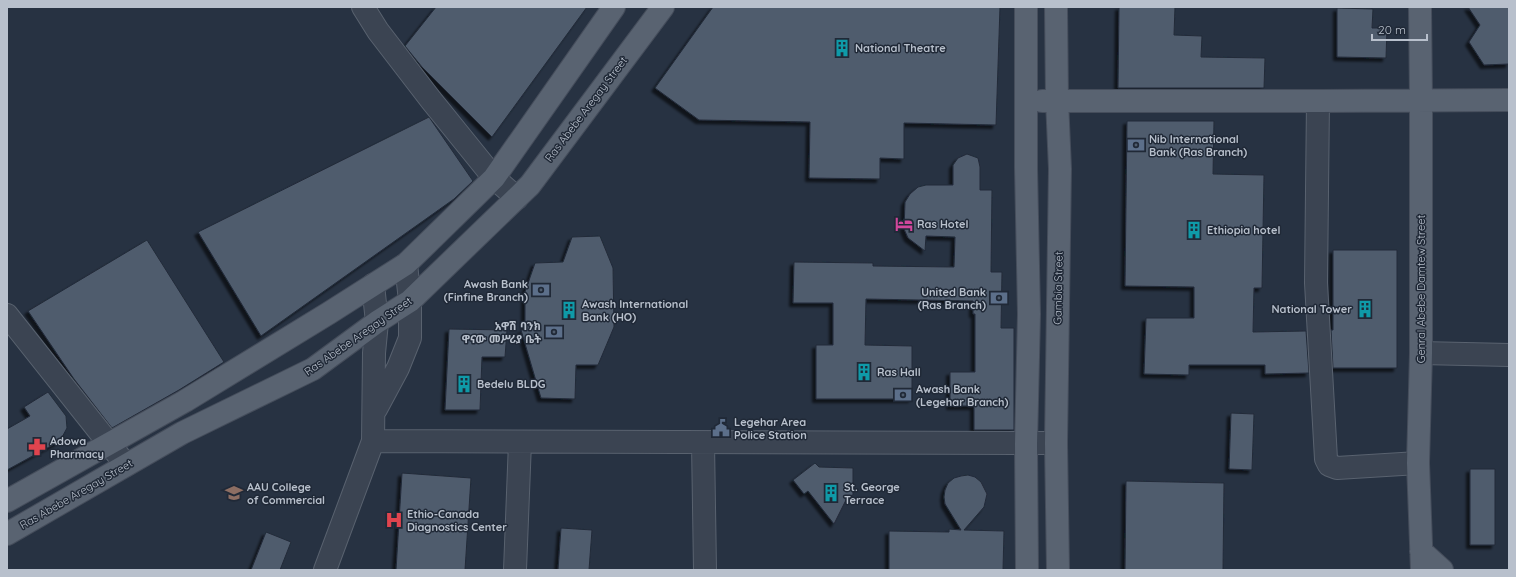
<svg xmlns="http://www.w3.org/2000/svg" width="1516" height="577" viewBox="0 0 1516 577" font-family="Quicksand,'Noto Sans Ethiopic',sans-serif">
	<style>
		.building { fill: #505b6d; stroke: #222b39; filter: url(#shadow) }
		.lines { fill: none; stroke-linecap: round; stroke-linejoin: round }
		.minor-casing { stroke: #59626f; stroke-width: 24 }
		.major-casing { stroke: #454d5b; stroke-width: 24 }
		.minor { stroke: #3b4452; stroke-width: 22 }
		.major { stroke: #596371; stroke-width: 22 }
		.labels { text-anchor: middle; dominant-baseline: central; stroke-width: 3; stroke-linejoin: round; paint-order: stroke }
		.poi-label { font-size: 11px; font-weight: bold; fill: #b8c0cc; stroke: #202937; text-anchor: start }
		.street-label { font-size: 11px; fill: #b8c0cc; stroke: #202937 }
	</style>
	<defs>
		<filter id="shadow"><feDropShadow dx="-3.5" dy="3.5" stdDeviation="1" flood-color="#0009"/></filter>
	</defs>
	<rect width="100%" height="100%" fill="#273242"/>
	<!-- building -->
	<path class="building" d="M436,7h151l-95,130 -70,-70 -17,-21z
		M713,7h287l-4,118 -92,-2v36l-24,-1v21l-71,-1 1,-56 -111,-2 -44,-32z
		M1119,7h56l-1,28 28,1 -1,21 64,1 -1,30h-146z
		M1468,7h41v57l-25,1 -15,-23 11,-17z
		M1337,8l36,1 -1,19h15l-1,30 -49,-1z
		M429,117l44,64 -19,18 -193,137 -63,-104z
		M1127,121h87l-1,53 51,1 -2,113h-8l-1,44 53,-1 3,42 -44,1v-9h-76v10l-45,-1 2,-56h48v-31l-69,-1z
		M967,154l11,4 2,9v23h12l-1,82h11l-1,56h13v102h-40v-24h-24v-34h25v-58h-2v-13l-107,-2 -1,46 47,1v53h-96v-54h17v-42h-40l1,-41 79,1v3l81,1 1,-30 -29,-1 -1,15 -17,-13 -4,-9 1,-27 5,-8 8,-7 8,-2h27v-20l5,-7z
		M600,236l13,32 1,59 -16,38h-22l-1,34 -34,-1 -20,-68h4v-38l10,-29 28,-1 9,-25z
		M147,240l77,122 -45,28 -67,38 -38,-49 -46,-68z
		M1333,250h64v118h-64l-2,-38h2z
		M449,329l58,1 -2,27h-23l-2,53h-35z
		M48,392l18,24 1,12 -7,13 -53,29v-41l23,-13 -6,-9z
		M1231,413l23,1 -2,56 -23,-1z
		M815,463l4,4 34,1v27l-5,1 -14,28 -26,-33 -4,3 -11,-14z
		M1470,469h25v76h-25z
		M402,473l69,5 -6,92h-69z
		M968,475l7,2 6,5 6,12 -3,13 -20,23 40,1 -1,39h-114v-39l60,1v-3l12,1 -16,-26 -1,-7 1,-7 3,-7 6,-5 7,-2z
		M1126,481l98,2 -1,87h-98z
		M561,528l31,2 -3,40h-31z
		M266,532l25,10 -11,28h-29z"/>
	<g class="lines">
		<!-- minor casing -->
		<g class="minor-casing">
			<path id="minor" d="M363,7l15,24 53,69 63,78 23,20
				M1318,101l-2,182 10,176 3,6 8,3 81,-5
				M7,315l119,150
				M1421,353l88,2
				M376,409l22,-41 12,-30v-37l-4,-37
				M373,441l683,2
				M703,443l2,127
				M325,570l48,-129 1,-88 3,-31 -4,-37
				M515,570l5,-128"/>
		</g>
		<!-- major casing -->
		<g class="major-casing">
			<path id="major" d="M1026,7v161l3,146 -3,130 1,126
				M1056,7l1,93 3,69 -4,274 2,127
				M1420,7l1,93v253l-3,110 4,107
				M1042,101h276l191,-1
				M7,501l178,-100 144,-88 77,-49 88,-86 120,-171
				M7,534l175,-101 131,-64 64,-47 33,-21 120,-116 133,-178
				M1421,551l21,19"/>
		</g>
		<!-- minor -->
		<use href="#minor" class="minor"/>
		<!-- major -->
		<use href="#major" class="major"/>
	</g>
	<!-- icons -->
	<defs>
		<g id="building-bare" transform="scale(1.38)"><path d="M-4-6H4V6H1V3H-1V6H-4ZM-2.5-4.3h1.7v1.8h-1.7ZM.8-4.3h1.7v1.8H.8ZM-2.5-1h1.7V.8h-1.7ZM.8-1h1.7V.8H.8Z" fill="#0f9aa8" stroke="#202937" stroke-width="2.5" paint-order="stroke"/></g>
		<g id="bank-bare" transform="scale(1.38)"><path d="M-6-4H6V4H-6ZM0-2.3a2.3 2.3 0 1 0 0 4.6a2.3 2.3 0 1 0 0-4.6Z" fill="#5c6f8a" stroke="#202937" stroke-width="2.5" paint-order="stroke"/></g>
		<g id="hotel-bare" transform="scale(1.38)"><path d="M-6-4.5h1.5V1H6V5H4.5V3h-9V5H-6ZM-4 0a1.8 1.8 0 1 1 3.6 0ZM.5 0V-2.5h3Q6-2.5 6 0Z" fill="#d1479c" stroke="#202937" stroke-width="2.5" paint-order="stroke"/></g>
		<g id="civic-bare" transform="scale(1.38)"><path d="M-.6-6.5H3V-4.5H.6V-3L4-1V1h2V6H-6V1h2V-1L-.6-3ZM-1.2 2.5V6h2.4V2.5Z" fill="#5c6f8a" stroke="#202937" stroke-width="2.5" paint-order="stroke"/></g>
		<g id="pharmacy-bare" transform="scale(1.38)"><path d="M-2-6h4v4h4v4h-4v4h-4v-4h-4v-4h4Z" fill="#e0444e" stroke="#202937" stroke-width="2.5" paint-order="stroke"/></g>
		<g id="university-bare" transform="scale(1.38)"><path d="M0-5L7-2L0 1L-7-2ZM-4 1L0 2.5L4 1V4Q0 6-4 4Z" fill="#8d6e63" stroke="#202937" stroke-width="2.5" paint-order="stroke"/></g>
		<g id="hospital-bare" transform="scale(1.38)"><path d="M-5-5h3v3.5h4V-5h3V5h-3V1.5h-4V5h-3Z" fill="#e0444e" stroke="#202937" stroke-width="2.5" paint-order="stroke"/></g>
	</defs>
	<g fill-rule="evenodd">
		<use href="#building-bare" x="842" y="48"/>
		<use href="#bank-bare" x="1136" y="145"/>
		<use href="#hotel-bare" x="904" y="224"/>
		<use href="#building-bare" x="1194" y="230"/>
		<use href="#bank-bare" x="541" y="290"/>
		<use href="#bank-bare" x="999" y="298"/>
		<use href="#building-bare" x="1365" y="309"/>
		<use href="#building-bare" x="569" y="310"/>
		<use href="#bank-bare" x="554" y="332"/>
		<use href="#building-bare" x="864" y="372"/>
		<use href="#building-bare" x="464" y="384"/>
		<use href="#bank-bare" x="903" y="395"/>
		<use href="#civic-bare" x="721" y="428"/>
		<use href="#pharmacy-bare" x="37" y="447"/>
		<use href="#university-bare" x="234" y="493"/>
		<use href="#building-bare" x="831" y="493"/>
		<use href="#hospital-bare" x="394" y="520"/>
	</g>
	<g class="labels">
		<!-- poi labels -->
		<g class="poi-label">
			<text x="855" y="48">National Theatre</text>
			<text x="1149" y="139">Nib International<tspan x="1149" dy="13">Bank (Ras Branch)</tspan></text>
			<text x="917" y="224">Ras Hotel</text>
			<text x="1207" y="230">Ethiopia hotel</text>
			<text x="528" y="284" text-anchor="end">Awash Bank<tspan x="528" dy="13">(Finfine Branch)</tspan></text>
			<text x="986" y="292" text-anchor="end">United Bank<tspan x="986" dy="13">(Ras Branch)</tspan></text>
			<text x="582" y="304">Awash International<tspan x="582" dy="13">Bank (HO)</tspan></text>
			<text x="1352" y="309" text-anchor="end">National Tower</text>
			<text x="541" y="326" text-anchor="end">አዋሽ ባንክ<tspan x="541" dy="13">ዋናው መሥሪያ ቤት</tspan></text>
			<text x="877" y="372">Ras Hall</text>
			<text x="477" y="384">Bedelu BLDG</text>
			<text x="916" y="389">Awash Bank<tspan x="916" dy="13">(Legehar Branch)</tspan></text>
			<text x="734" y="422">Legehar Area<tspan x="734" dy="13">Police Station</tspan></text>
			<text x="50" y="441">Adowa<tspan x="50" dy="13">Pharmacy</tspan></text>
			<text x="247" y="487">AAU College<tspan x="247" dy="13">of Commercial</tspan></text>
			<text x="844" y="487">St. George<tspan x="844" dy="13">Terrace</tspan></text>
			<text x="407" y="514">Ethio-Canada<tspan x="407" dy="13">Diagnostics Center</tspan></text>
		</g>
		<!-- street labels -->
		<g class="street-label">
			<text transform="translate(586 109) rotate(-53)">Ras Abebe Aregay Street</text>
			<text transform="translate(1058 288) rotate(-89)">Gambia Street</text>
			<text transform="translate(1421 289) rotate(-90)">Genral Abebe Damtew Street</text>
			<text transform="translate(358 336) rotate(-35)">Ras Abebe Aregay Street</text>
			<text transform="translate(76 494) rotate(-30)">Ras Abebe Aregay Street</text>
		</g>
	</g>
	<!-- border -->
	<rect width="1516" height="577" fill="none" stroke="#b8c0cc" stroke-width="16"/>
	<!-- scale -->
	<path d="M1372 34v6h55v-6" fill="none" stroke="#b8c0cc" stroke-width="2"/>
	<text x="1378" y="34" font-size="12" fill="#b8c0cc" stroke="#202937" stroke-width="3" paint-order="stroke">20 m</text>
</svg>
